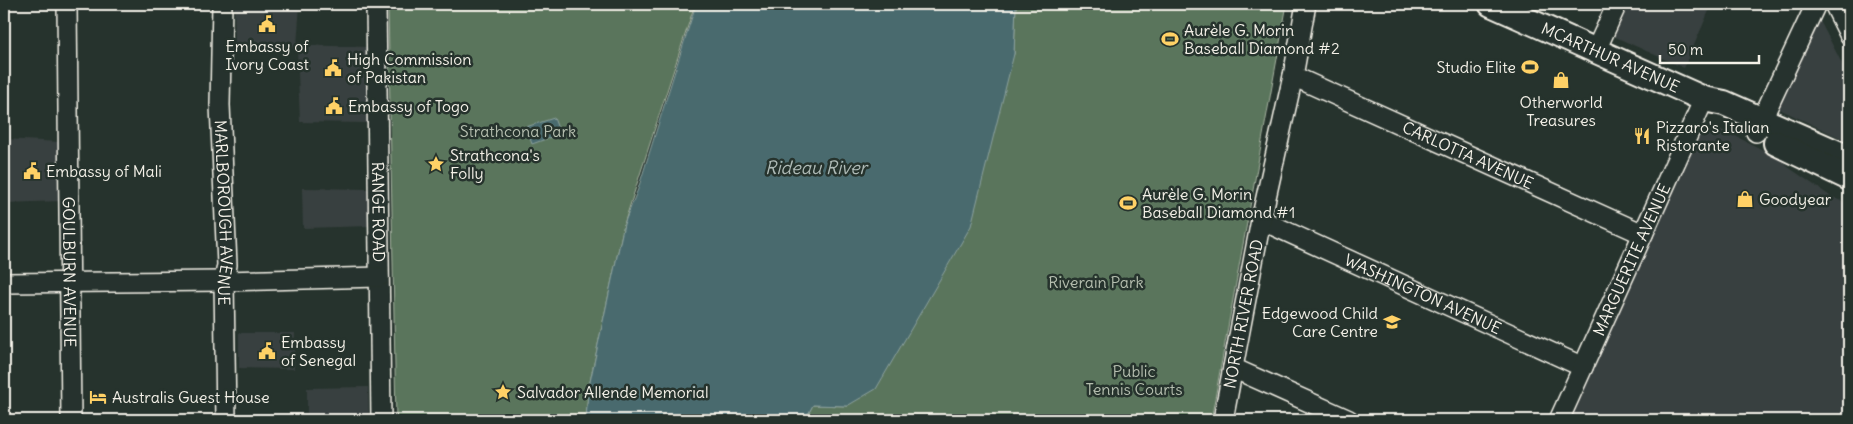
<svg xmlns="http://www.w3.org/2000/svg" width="1853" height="424" viewBox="0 0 1853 424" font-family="Delius,sans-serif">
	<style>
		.built { fill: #394140 }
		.green { fill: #5a755b; stroke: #a7b3a2 }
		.water { fill: #486b6e; stroke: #8da19f }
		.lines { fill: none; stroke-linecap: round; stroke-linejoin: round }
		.minor-casing { stroke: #f4f1e8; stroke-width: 22 }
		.major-casing { stroke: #f4f1e8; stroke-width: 28 }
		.minor { stroke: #26332d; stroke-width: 19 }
		.major { stroke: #26332d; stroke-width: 24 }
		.labels { text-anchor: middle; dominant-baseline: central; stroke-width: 5; stroke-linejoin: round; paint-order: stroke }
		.poi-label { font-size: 16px; fill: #f4f1e8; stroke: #26332d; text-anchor: start }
		.street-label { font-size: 16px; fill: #f4f1e8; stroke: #26332d }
		.park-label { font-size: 16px; fill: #b6bfb0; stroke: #26332d }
		.water-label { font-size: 18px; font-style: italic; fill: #afbbb7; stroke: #26332d }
	</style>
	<rect width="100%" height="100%" fill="#26332d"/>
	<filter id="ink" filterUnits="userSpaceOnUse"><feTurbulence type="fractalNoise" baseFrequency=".02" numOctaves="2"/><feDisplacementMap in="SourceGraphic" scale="10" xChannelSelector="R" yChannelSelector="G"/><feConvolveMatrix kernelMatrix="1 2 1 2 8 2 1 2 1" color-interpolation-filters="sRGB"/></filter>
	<g filter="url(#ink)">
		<!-- built -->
		<path class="built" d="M234,4h66l-3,41 70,2 1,76 -68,-1 -3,-74 -62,-2z
			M1625,4h87l-28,64 -73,-33z
			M1819,19l30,58v65l-72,-34z
			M1704,125l25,8 54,27 5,7 42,29 19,8v216h-279z
			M4,139l56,3 1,59 -57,2z
			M302,188l67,1 1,37 -67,2z
			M239,333h56l-1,36 -55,-1z
			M368,387l1,33h-62v-32z"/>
		<!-- green -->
		<path class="green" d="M388,4h307l-71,220 -36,167 -2,29h-190z
			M1016,4h271l-76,416h-406l8,-15 34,1 167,-352z"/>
		<!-- water -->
		<path class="water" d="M696,4h320l-2,50 -43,172 -95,163 -29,17 -34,-1 -8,15h-219l2,-29 36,-167 14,-35z
			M554,118l6,16 -28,10 -6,-17z"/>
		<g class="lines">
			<!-- minor casing -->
			<g class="minor-casing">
				<g id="minor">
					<path id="s1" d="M67,4l4,416"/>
					<path id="s2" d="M222,4l-2,101 7,160 -3,16 2,139"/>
					<path id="s3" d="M376,4l5,416"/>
					<path d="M1834,4l15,30"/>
					<path d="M1596,50l21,-46"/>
					<path id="s4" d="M1293,76l350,158"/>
					<path d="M1756,132l60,-128"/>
					<path id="s5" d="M1261,220l322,147"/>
					<path d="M4,283l220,-2 155,-4"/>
					<path d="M1233,368l116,52"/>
					<path id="s6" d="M1223,420l38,-200 32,-144 13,-72"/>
					<path id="s7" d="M1559,420l145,-321"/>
				</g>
			</g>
			<!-- major casing -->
			<g class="major-casing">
				<g id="major">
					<path id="s8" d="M1491,4l213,95 20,4 125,55"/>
					<path d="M1776,143l73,35"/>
				</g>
			</g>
			<!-- minor -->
			<use href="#minor" class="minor"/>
			<!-- major -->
			<use href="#major" class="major"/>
		</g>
	</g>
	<!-- icons -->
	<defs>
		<g id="civic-bare" transform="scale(1.35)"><path d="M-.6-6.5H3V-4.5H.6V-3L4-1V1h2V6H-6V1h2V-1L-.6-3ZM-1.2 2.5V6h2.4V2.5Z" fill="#ffd166" stroke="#26332d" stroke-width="2.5" paint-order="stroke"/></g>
		<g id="stadium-bare" transform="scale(1.35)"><path d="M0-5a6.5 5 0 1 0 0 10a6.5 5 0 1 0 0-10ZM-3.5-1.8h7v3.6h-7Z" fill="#ffd166" stroke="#26332d" stroke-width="2.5" paint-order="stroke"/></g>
		<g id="shop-bare" transform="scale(1.35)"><path d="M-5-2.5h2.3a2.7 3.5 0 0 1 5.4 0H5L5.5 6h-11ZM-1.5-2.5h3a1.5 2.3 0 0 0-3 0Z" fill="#ffd166" stroke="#26332d" stroke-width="2.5" paint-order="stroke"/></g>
		<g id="restaurant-bare" transform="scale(1.35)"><path d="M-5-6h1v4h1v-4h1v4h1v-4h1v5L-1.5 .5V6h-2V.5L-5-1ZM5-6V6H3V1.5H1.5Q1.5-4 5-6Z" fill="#ffd166" stroke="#26332d" stroke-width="2.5" paint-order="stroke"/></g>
		<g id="sight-bare" transform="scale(1.35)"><path d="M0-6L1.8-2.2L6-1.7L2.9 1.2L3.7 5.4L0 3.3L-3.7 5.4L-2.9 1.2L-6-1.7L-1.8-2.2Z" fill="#ffd166" stroke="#26332d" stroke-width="2.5" paint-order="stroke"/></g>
		<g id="school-bare" transform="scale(1.35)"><path d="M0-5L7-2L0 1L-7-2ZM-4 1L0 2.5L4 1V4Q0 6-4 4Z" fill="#ffd166" stroke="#26332d" stroke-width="2.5" paint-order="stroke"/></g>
		<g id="hotel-bare" transform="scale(1.35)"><path d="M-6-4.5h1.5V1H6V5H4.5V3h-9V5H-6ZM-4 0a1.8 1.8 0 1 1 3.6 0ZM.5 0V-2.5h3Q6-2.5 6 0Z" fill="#ffd166" stroke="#26332d" stroke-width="2.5" paint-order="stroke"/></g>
	</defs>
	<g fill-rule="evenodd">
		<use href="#civic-bare" x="267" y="24"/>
		<use href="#stadium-bare" x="1170" y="39"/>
		<use href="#stadium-bare" x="1530" y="67"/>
		<use href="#civic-bare" x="333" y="68"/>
		<use href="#shop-bare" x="1561" y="80"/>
		<use href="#civic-bare" x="334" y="106"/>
		<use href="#restaurant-bare" x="1642" y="136"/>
		<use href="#sight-bare" x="436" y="164"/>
		<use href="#civic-bare" x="32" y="171"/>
		<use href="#shop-bare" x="1745" y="199"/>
		<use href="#stadium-bare" x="1128" y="203"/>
		<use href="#school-bare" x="1392" y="322"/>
		<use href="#civic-bare" x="267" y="351"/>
		<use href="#sight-bare" x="503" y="392"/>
		<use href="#hotel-bare" x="98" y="397"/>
	</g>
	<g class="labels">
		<!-- poi labels -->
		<g class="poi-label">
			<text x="1184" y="30">Aurèle G. Morin<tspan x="1184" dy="18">Baseball Diamond #2</tspan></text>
			<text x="267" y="46" text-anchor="middle">Embassy of<tspan x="267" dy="18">Ivory Coast</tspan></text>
			<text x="347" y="59">High Commission<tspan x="347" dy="18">of Pakistan</tspan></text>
			<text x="1516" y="67" text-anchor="end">Studio Elite</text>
			<text x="1561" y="102" text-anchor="middle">Otherworld<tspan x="1561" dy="18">Treasures</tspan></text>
			<text x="348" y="106">Embassy of Togo</text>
			<text x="1656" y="127">Pizzaro's Italian<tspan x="1656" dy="18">Ristorante</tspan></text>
			<text x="450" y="155">Strathcona's<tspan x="450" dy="18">Folly</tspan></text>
			<text x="46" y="171">Embassy of Mali</text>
			<text x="1142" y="194">Aurèle G. Morin<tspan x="1142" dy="18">Baseball Diamond #1</tspan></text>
			<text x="1759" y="199">Goodyear</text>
			<text x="1378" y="313" text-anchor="end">Edgewood Child<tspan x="1378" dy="18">Care Centre</tspan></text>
			<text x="281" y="342">Embassy<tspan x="281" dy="18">of Senegal</tspan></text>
			<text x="517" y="392">Salvador Allende Memorial</text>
			<text x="112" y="397">Australis Guest House</text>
		</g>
		<!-- street labels -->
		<g class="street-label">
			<text stroke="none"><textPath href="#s8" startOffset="131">MCARTHUR AVENUE</textPath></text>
			<text stroke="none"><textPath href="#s4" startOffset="192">CARLOTTA AVENUE</textPath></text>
			<text stroke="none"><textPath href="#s2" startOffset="209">MARLBOROUGH AVENUE</textPath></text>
			<text stroke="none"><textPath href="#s3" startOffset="208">RANGE ROAD</textPath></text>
			<text stroke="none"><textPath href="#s7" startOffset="176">MARGUERITE AVENUE</textPath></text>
			<text stroke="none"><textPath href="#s1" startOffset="268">GOULBURN AVENUE</textPath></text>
			<text stroke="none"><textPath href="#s5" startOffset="178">WASHINGTON AVENUE</textPath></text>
			<text stroke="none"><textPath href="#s6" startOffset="108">NORTH RIVER ROAD</textPath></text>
		</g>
		<!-- park labels -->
		<g class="park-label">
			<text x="518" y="131">Strathcona Park</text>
			<text x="1096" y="282">Riverain Park</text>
			<text x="1134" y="371">Public<tspan x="1134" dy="18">Tennis Courts</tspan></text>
		</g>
		<!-- water labels -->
		<g class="water-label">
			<text x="816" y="167">Rideau River</text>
		</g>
	</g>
	<!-- margin -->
	<rect width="1853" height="424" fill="none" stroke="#26332d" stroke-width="20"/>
	<rect x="10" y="10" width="1833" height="404" fill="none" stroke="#f4f1e8" stroke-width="2" filter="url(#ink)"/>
	<!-- scale -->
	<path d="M1660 55v8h99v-8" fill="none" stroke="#f4f1e8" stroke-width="2.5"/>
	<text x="1668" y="55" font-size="15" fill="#f4f1e8" stroke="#26332d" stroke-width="4" paint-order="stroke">50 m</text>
</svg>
